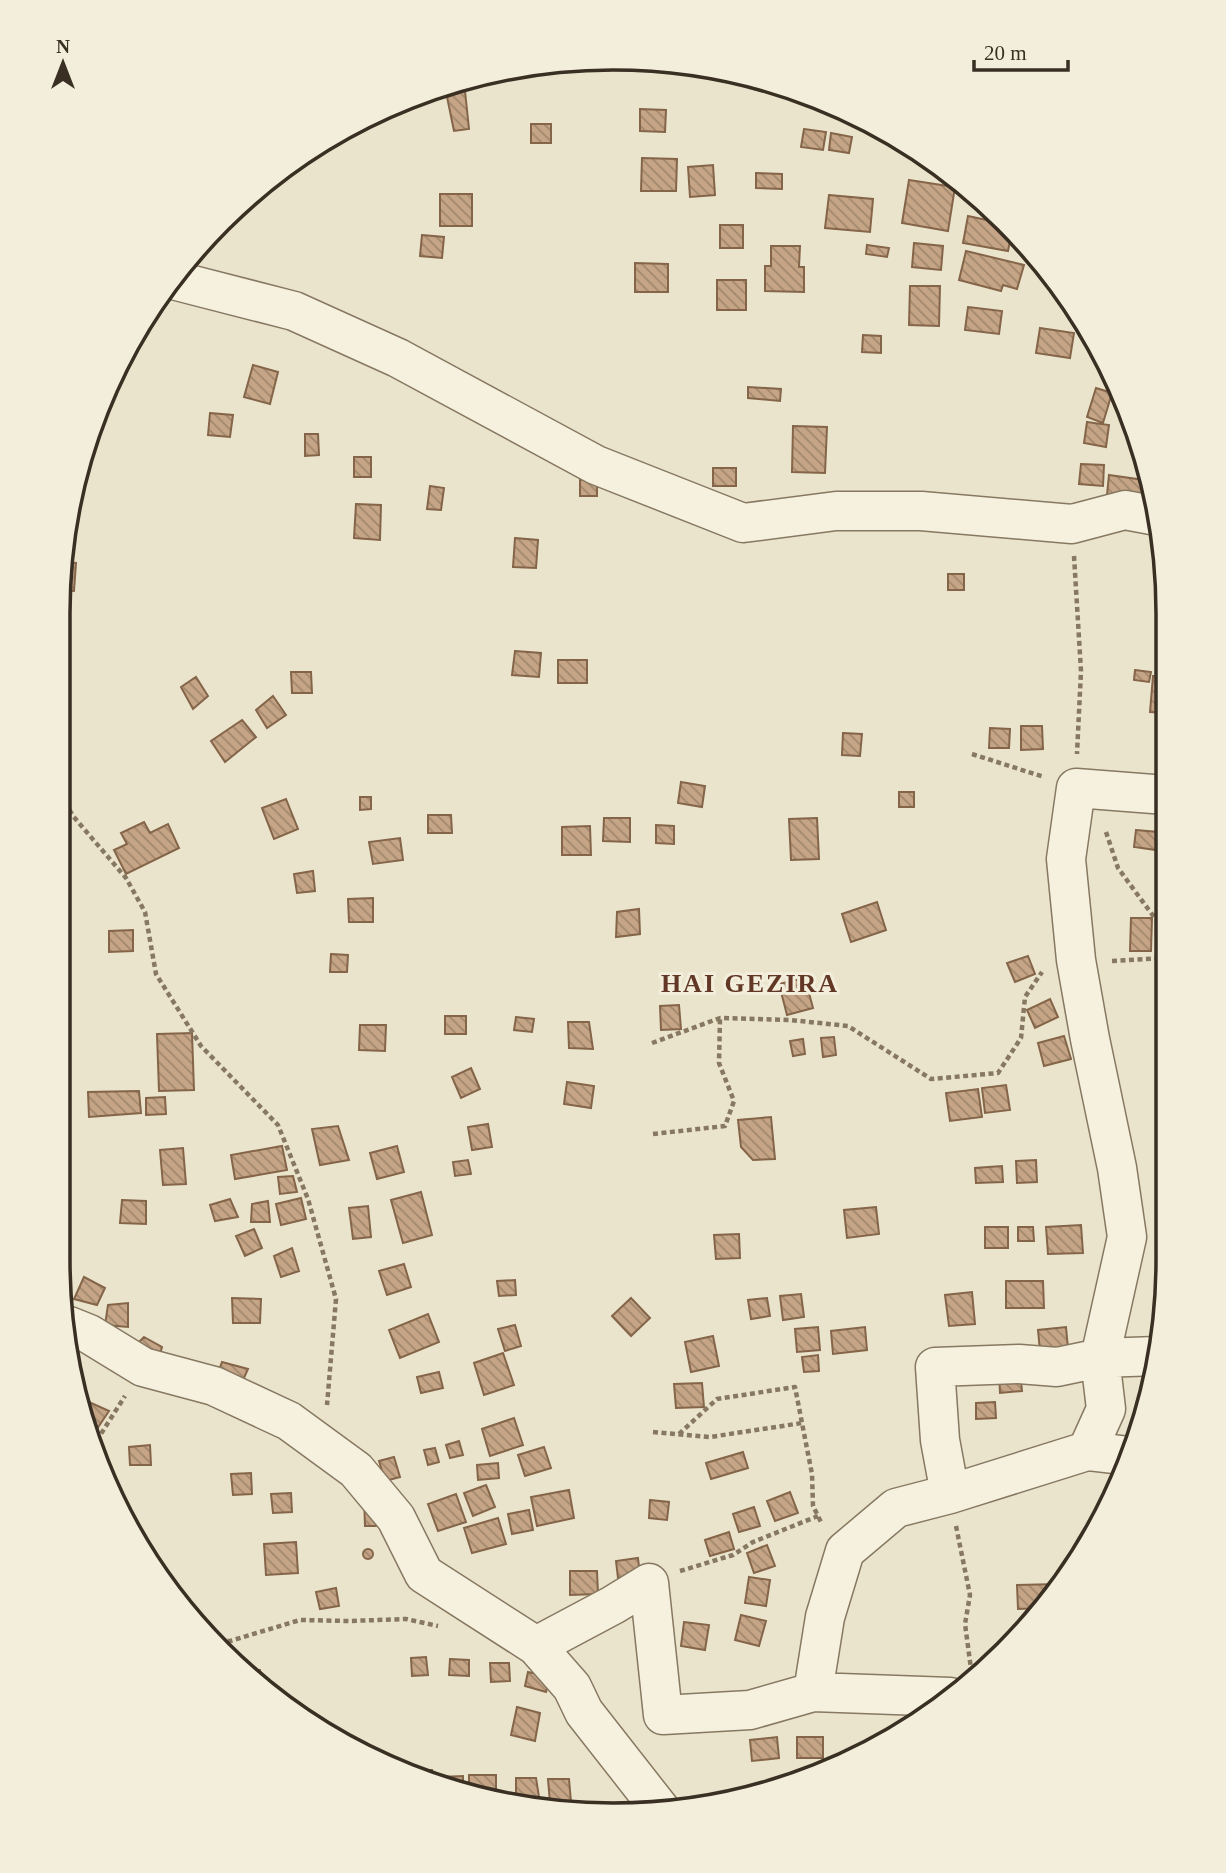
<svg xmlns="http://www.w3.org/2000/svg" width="1226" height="1873" viewBox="0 0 1226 1873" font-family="Georgia,serif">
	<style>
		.building { fill: url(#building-back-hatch); stroke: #846549; stroke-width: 2 }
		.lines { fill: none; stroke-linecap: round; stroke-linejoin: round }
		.minor-casing { stroke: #877861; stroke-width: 41 }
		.path { stroke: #877861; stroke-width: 4.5; stroke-dasharray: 5 3.5; stroke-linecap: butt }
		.minor { stroke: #f6f1df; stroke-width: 38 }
		.labels { text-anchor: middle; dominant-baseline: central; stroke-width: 6; stroke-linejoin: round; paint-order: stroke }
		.district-label { font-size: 26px; font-weight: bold; letter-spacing: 2px; fill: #623726; stroke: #f3eedb }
		.rim { fill: none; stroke: #392f23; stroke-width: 3.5 }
	</style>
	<defs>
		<pattern id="building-back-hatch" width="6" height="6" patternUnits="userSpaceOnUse" patternTransform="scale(1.75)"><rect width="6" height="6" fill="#c5a586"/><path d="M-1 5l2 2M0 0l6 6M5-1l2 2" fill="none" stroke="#a1876d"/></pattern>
	</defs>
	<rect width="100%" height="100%" fill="#ebe4cc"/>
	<!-- building -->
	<path class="building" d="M465,91l4,38 -15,2 -7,-34z
		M640,109l26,1 -1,22 -25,-1z
		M531,124h20v19h-20z
		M804,129l22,3 -3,18 -22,-3z
		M831,133l21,4 -3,16 -20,-3z
		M642,158l35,1 -1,32h-35z
		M713,165l2,30 -25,2 -2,-30z
		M756,173l26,1v15l-26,-1z
		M909,180l46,7 -7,44 -46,-8z
		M440,194h32v32h-32z
		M829,195l44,4 -3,33 -45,-4z
		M968,216l37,8 7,7 -4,20 -45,-8z
		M720,225h23v23h-23z
		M422,235l22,2 -2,21 -22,-2z
		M914,243l29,3 -2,24 -29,-3z
		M867,245l22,3 -2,9 -21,-3z
		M771,246h29l-1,21h5v25l-39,-1v-25h6z
		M966,251l58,14 -7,24 -14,-4 -2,6 -42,-11z
		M635,263l33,1v28h-33z
		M717,280h29v30h-29z
		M910,286h30l-1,40 -30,-1z
		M968,307l34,4 -3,23 -34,-4z
		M1040,328l34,5 -4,25 -34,-5z
		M863,335l18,1v17l-19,-1z
		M253,365l25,7 -8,32 -26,-7z
		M748,387l33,2 -1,12 -32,-3z
		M1096,388l16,5 -9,30 -16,-6z
		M210,413l23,2 -3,22 -22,-2z
		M1087,422l22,3 -3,22 -22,-4z
		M793,426l34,1 -2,46 -33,-1z
		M305,434h13l1,21 -14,1z
		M354,457h17v20h-17z
		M1081,464l23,1 -1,21 -24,-2z
		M713,468h23v18h-23z
		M1109,475l42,6 2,20 -46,-6z
		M580,480h17v16h-17z
		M430,486l14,2 -3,22 -14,-1z
		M356,504l25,1 -1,35 -26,-2z
		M515,538l23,2 -2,28 -23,-1z
		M62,562l14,1 -2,28 -12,-1z
		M948,574h16v16h-16z
		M515,651l26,2 -2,24 -27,-2z
		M558,660h29v23h-29z
		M1135,670l16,2 -2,10 -15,-2z
		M291,672h20l1,21h-20z
		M1153,676l14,1 -1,36 -16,-1z
		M196,677l12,19 -15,13 -12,-22z
		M273,696l13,19 -19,13 -11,-18z
		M242,720l14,17 -31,25 -14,-21z
		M1021,726h21l1,23 -22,1z
		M990,728l20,1 -1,19h-20z
		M843,733l19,1 -2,22 -18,-1z
		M681,782l24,4 -3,21 -24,-4z
		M899,792h15v15h-15z
		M360,797h11v12l-11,1z
		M286,799l12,30 -24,10 -12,-31z
		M428,815h23l1,18h-24z
		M604,818h26v24l-27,-1z
		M817,818l2,41 -28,1 -2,-41z
		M144,822l6,11 18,-9 11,24 -53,26 -12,-24 13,-6 -6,-11z
		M656,825l18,1v18l-18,-1z
		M590,826l1,29h-29v-28z
		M1136,830l22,2 -2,18 -22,-3z
		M400,838l3,22 -30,4 -4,-22z
		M313,871l2,20 -18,2 -3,-19z
		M373,898v24h-24l-1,-23z
		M877,902l9,28 -35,12 -9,-28z
		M639,909l1,25 -24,3 1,-25z
		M1131,918h21l-1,33h-21z
		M133,930v21l-24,1v-21z
		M331,954l17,1 -1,17h-17z
		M1028,956l7,18 -20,8 -8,-19z
		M805,978l8,30 -26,7 -8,-31z
		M1050,999l8,18 -23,11 -8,-18z
		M679,1005l2,24 -20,1 -1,-24z
		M445,1016h21v18h-21z
		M516,1017l18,2 -2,13 -18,-2z
		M568,1022h21l4,27 -24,-1z
		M360,1025h26l-1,26 -26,-1z
		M192,1033l2,57 -35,1 -2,-57z
		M1064,1036l7,23 -27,7 -6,-23z
		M834,1037l2,18 -13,2 -2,-19z
		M803,1039l2,15 -12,2 -3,-15z
		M471,1068l9,21 -19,9 -9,-21z
		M567,1082l27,4 -3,22 -27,-4z
		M1006,1085l4,25 -25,3 -3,-25z
		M978,1089l4,28 -32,4 -4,-28z
		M139,1091l2,22 -52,4 -1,-25z
		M165,1097l1,17 -20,1v-17z
		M771,1117l4,42 -22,1 -12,-13 -3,-27z
		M488,1124l4,23 -20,3 -4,-23z
		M338,1126l11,34 -29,5 -8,-36z
		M282,1146l5,24 -52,9 -4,-24z
		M397,1146l7,26 -27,7 -7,-26z
		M183,1148l3,36 -23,1 -3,-35z
		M468,1160l3,14 -16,2 -2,-14z
		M1036,1160l1,22 -20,1 -1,-22z
		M1002,1166l1,16 -27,1 -1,-15z
		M293,1176l4,16 -17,2 -2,-17z
		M421,1192l11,43 -29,8 -12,-43z
		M301,1198l5,21 -25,6 -5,-21z
		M230,1199l8,18 -23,4 -5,-16z
		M122,1200l24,1v23l-26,-1z
		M268,1201l2,21h-19l1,-18z
		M368,1206l3,31 -18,2 -4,-31z
		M876,1207l3,27 -32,4 -3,-28z
		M1081,1225l2,28 -35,1 -2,-27z
		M985,1227h23v21h-23z
		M1018,1227h15l1,14h-16z
		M254,1229l8,19 -17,8 -9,-20z
		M739,1234l1,24 -24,1 -2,-24z
		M292,1248l7,23 -18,6 -7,-21z
		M404,1264l7,23 -24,8 -8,-24z
		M84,1277l21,11 -8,17 -23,-6z
		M515,1280l1,15 -17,1 -2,-15z
		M1006,1281h37l1,27h-38z
		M972,1292l3,32 -26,2 -4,-31z
		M801,1294l3,23 -21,3 -3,-24z
		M232,1298l29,1 -1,24h-27z
		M631,1298l19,20 -19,18 -19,-20z
		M767,1298l3,18 -19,3 -3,-19z
		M128,1303v24l-23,-2 3,-20z
		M428,1314l11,28 -39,16 -11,-28z
		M515,1325l6,21 -16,5 -7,-22z
		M818,1327l2,23 -23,2 -2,-23z
		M865,1327l2,23 -34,4 -2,-23z
		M1066,1327l3,32 -28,3 -3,-32z
		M713,1336l6,30 -28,6 -6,-30z
		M144,1337l18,10 -5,19 -27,-15z
		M503,1353l11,32 -30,10 -10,-32z
		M818,1355l1,16 -15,1 -2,-15z
		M222,1362l26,7 -9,20 -24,-8z
		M1020,1369l2,22 -22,2 -1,-22z
		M439,1372l4,16 -22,5 -4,-16z
		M702,1383l2,24 -28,1 -2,-24z
		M80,1398l29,13 -20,30 -2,-3z
		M995,1402l1,16 -20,1v-16z
		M514,1418l9,27 -33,11 -8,-27z
		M459,1441l4,14 -13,3 -4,-13z
		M150,1445l1,20h-21l-1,-18z
		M544,1447l7,21 -26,8 -7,-21z
		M435,1448l4,14 -11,3 -4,-15z
		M743,1452l5,16 -37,11 -5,-16z
		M394,1457l6,20 -15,4 -6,-20z
		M498,1463l1,15 -21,2 -1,-15z
		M251,1473l1,21 -19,1 -2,-21z
		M486,1485l9,22 -22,9 -9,-23z
		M569,1490l5,28 -37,8 -6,-29z
		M790,1492l8,21 -23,8 -8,-20z
		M291,1493l1,19 -19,1 -2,-19z
		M456,1494l10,28 -28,9 -10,-27z
		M364,1497l21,29h-20z
		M650,1500l19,2 -2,18 -18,-2z
		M754,1507l6,19 -21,6 -6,-18z
		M529,1510l4,20 -21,4 -4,-20z
		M498,1518l8,26 -34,9 -8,-25z
		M729,1532l5,17 -24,7 -5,-16z
		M296,1542l2,31 -32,2 -2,-31z
		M767,1545l8,21 -21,7 -7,-20z
		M363 1554a5 5 0 1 1 10 0a5 5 0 1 1-10 0Z
		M638,1558l2,17 -22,3 -2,-17z
		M570,1571h27l1,23 -28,1z
		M749,1577l21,3 -4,26 -21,-3z
		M1057,1584l-15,24 -24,1 -1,-24z
		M336,1588l3,18 -19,3 -4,-17z
		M741,1615l25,6 -7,25 -24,-6z
		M684,1622l25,3 -4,25 -24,-4z
		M426,1657l2,18 -16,1 -1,-18z
		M450,1659l19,1v16l-20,-1z
		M490,1663h19l1,18 -19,1z
		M260,1670l2,16 -14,-15z
		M528,1672l22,5 -4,15 -21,-6z
		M517,1707l23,6 -5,28 -24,-6z
		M777,1737l2,21 -27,3 -2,-21z
		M797,1737h26v21h-26z
		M405,1770h27v15z
		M469,1775h27v21l-27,-5z
		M463,1776v14l-24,-3v-10z
		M516,1778h20l4,25 -24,-4z
		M548,1779h21l2,23 -21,1z"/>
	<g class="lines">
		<!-- minor casing -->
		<g class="minor-casing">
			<path id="minor" d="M173,280l121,31 104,47 198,107 147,58 93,-12h85l151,13 53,-14 32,6
				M69,1326l20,8 54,33 71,19 75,35 67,49 40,48 28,56 112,72 36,41 12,25 76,97
				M1087,1451l19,-42 -6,-51 27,-121 -10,-69 -27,-129 -14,-79 -10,-101 10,-71 90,7
				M950,1494l-10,-54 -5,-73 84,-3 38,3 43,-9 57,-2
				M536,1646l77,-41 36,-22 14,132 87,-5 63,-18 12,-75 20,-66 51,-43 54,-14 137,-43 43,5
				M813,1692l137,5"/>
		</g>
		<!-- path -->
		<path class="path" d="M1074,556l7,115 -4,83
			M972,754l72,23
			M61,795l12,21 53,62 19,34 11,62 45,72 77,79 30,74 28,100 -9,106
			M1106,832l12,36 47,64
			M1112,961l53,-3
			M652,1043l68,-25 70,2 58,6 83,53 67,-6 23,-35 4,-41 17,-25
			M653,1134l72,-8 9,-25 -15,-38 1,-45
			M653,1432l57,5 92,-14 10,51 1,32 9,18
			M679,1434l38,-35 78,-12 7,36
			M92,1448l33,-52
			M956,1526l14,69 -5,29 6,45
			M680,1571l53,-16 20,-13 65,-26
			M219,1641h11l70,-21 49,1 57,-2 32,7"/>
		<!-- minor -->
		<use href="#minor" class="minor"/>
	</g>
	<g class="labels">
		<!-- district labels -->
		<g class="district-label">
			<text x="750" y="983">HAI GEZIRA</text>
		</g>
	</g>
	<!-- crop -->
	<path d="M0 0H1226V1873H0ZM613 70H613A543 543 0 0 1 1156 613V1260A543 543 0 0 1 613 1803H613A543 543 0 0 1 70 1260V613A543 543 0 0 1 613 70Z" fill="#f3eedb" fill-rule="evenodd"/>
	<path class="rim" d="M613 70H613A543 543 0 0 1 1156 613V1260A543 543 0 0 1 613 1803H613A543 543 0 0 1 70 1260V613A543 543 0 0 1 613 70Z"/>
	<!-- north arrow -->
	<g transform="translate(63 63)" stroke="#f3eedb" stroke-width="5" paint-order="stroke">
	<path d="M0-5L12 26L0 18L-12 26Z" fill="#392f23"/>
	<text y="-10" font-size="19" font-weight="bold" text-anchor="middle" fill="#392f23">N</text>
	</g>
	<!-- scale -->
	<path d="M974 60v10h94v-10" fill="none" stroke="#392f23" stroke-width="3.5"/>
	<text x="984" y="60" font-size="21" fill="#392f23" stroke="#f3eedb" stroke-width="5" paint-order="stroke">20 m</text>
</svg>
